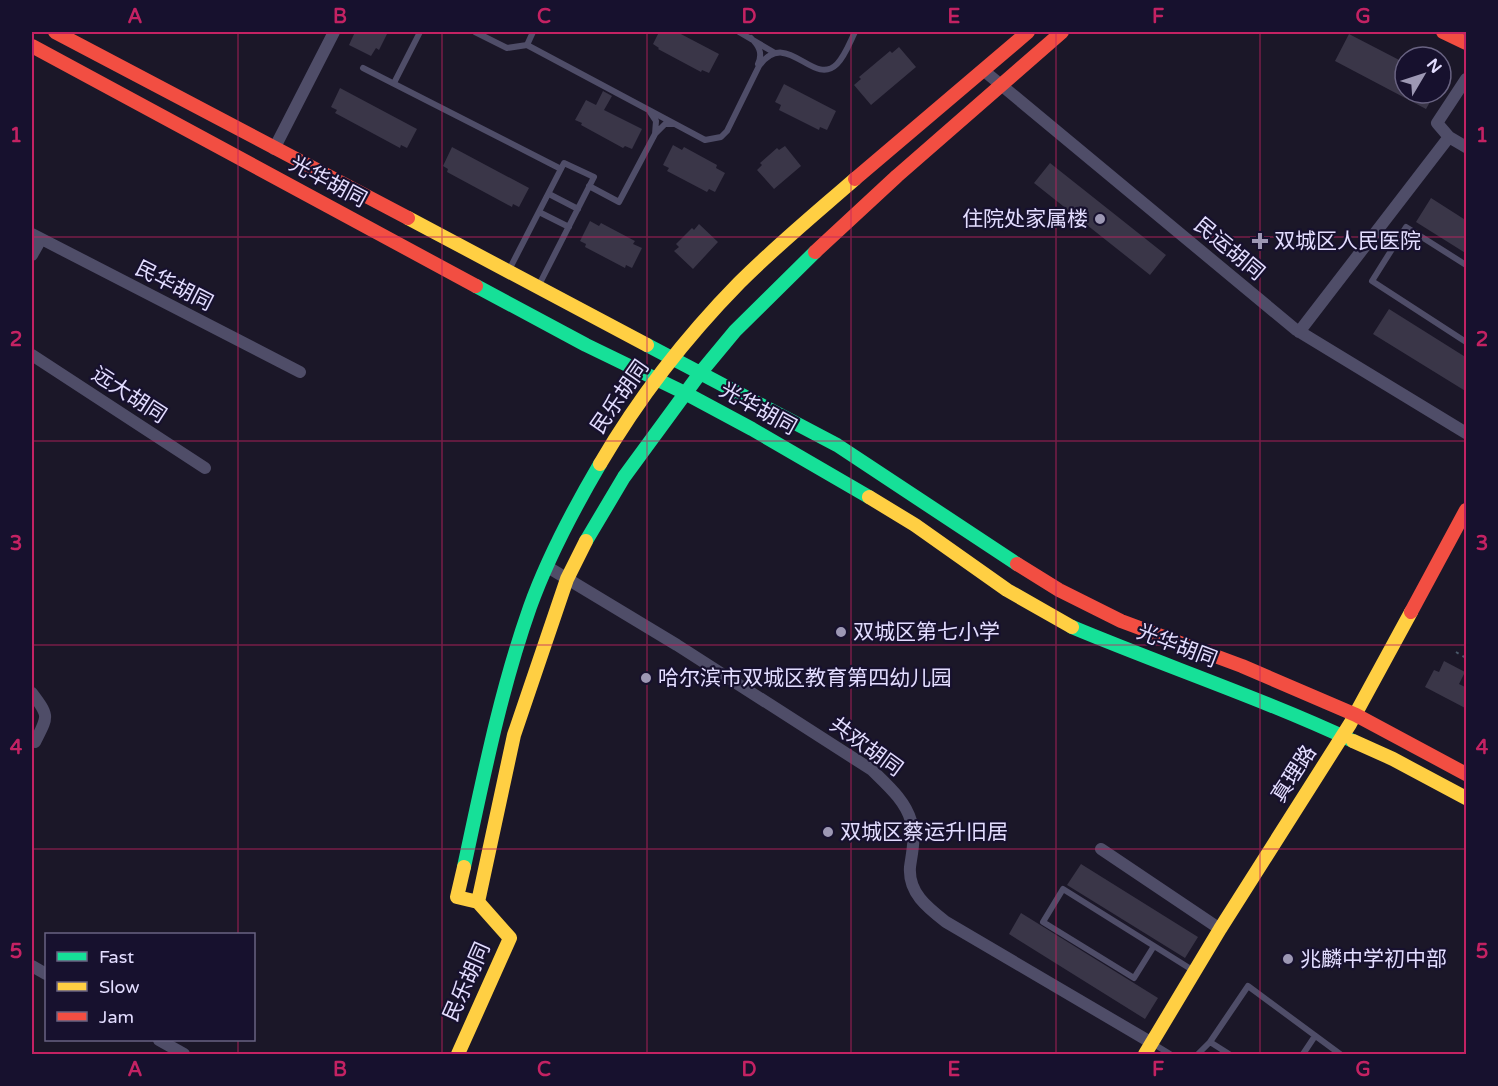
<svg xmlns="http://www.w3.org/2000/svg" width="1498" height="1086" viewBox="0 0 1498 1086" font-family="'Varela Round','Noto Sans SC',sans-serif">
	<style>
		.building { fill: #3a3648 }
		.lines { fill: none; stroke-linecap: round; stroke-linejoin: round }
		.path { stroke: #4a5869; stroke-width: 2; stroke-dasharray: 3 4.5; stroke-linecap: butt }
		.lane { stroke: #4f4d68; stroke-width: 6 }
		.street { stroke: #4f4d68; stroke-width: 12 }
		.fast { stroke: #16e098; stroke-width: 14 }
		.slow { stroke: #ffcf43; stroke-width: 14 }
		.jam { stroke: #f24e42; stroke-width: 14 }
		.grid { fill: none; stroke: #c42263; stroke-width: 1.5; stroke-opacity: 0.55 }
		.poi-dot { fill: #9d98b4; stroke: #17112e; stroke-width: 2 }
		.labels { text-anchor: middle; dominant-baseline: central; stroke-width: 4.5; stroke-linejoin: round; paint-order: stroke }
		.street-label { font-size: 21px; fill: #e3ddff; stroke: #17112e }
		.poi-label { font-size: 21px; fill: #e3ddff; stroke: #17112e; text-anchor: start }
		.neatline { fill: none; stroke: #c42263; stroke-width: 2 }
		.grid-label { font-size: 20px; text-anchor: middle; font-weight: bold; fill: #c42263 }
	</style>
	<rect width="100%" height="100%" fill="#1b1728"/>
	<!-- building -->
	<path class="building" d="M355,32h33l-9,18 -3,-2 -5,8 -22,-11z
		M659,32h18l42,22 -10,19 -7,-3 -1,2 -43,-23 1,-1 -6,-4z
		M1349,34l56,29v30h30l-9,16 -91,-48z
		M899,47l17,20 -45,38 -17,-20 7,-6 -2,-2 31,-26 2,2z
		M784,84l52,27 -9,19 -7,-3 -1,3 -40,-20 2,-5 -6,-3z
		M340,88l77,41 -10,19 -6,-3 -1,3 -65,-35 2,-3 -6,-3z
		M603,91l9,5 -8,14 38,19 -10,20 -7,-3 -2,2 -42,-23 1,-2 -7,-3 11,-20 10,5z
		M673,145l9,5 2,-3 33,18 -1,3 9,5 -10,19 -6,-3 -2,3 -40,-21 2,-3 -6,-3z
		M785,146l16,20 -27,23 -17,-19 5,-5 -2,-2 17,-15 2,2z
		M452,147l77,41 -10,19 -6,-3 -1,3 -65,-35 1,-3 -5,-3z
		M1050,163l116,92 -16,20 -116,-92z
		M1431,198l36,23v33l-51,-32z
		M590,221l9,5 2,-3 34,18 -2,3 9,4 -10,20 -6,-3 -1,3 -40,-21 1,-3 -6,-3z
		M699,224l19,18 -25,27 -19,-18 5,-4 -3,-3 16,-16 2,2z
		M1389,309l78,49v34l-94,-58z
		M1444,661l21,11 -6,12 8,4v21l-42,-22 9,-17 5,2z
		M1081,864l117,73 -13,21 -118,-73z
		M1021,913l137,85 -13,21 -136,-85z"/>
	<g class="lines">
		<!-- path -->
		<path class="path" d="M1456,652l10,6"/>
		<!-- lane -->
		<path class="lane" d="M475,32l32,16 20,-3 6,-13
			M739,32l36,21
			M751,38c8,8 12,15 7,26
			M527,45l178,95 16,-3 6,-6 32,-65c28,-39 54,22 78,-2 8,-8 13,-22 18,-32
			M363,68l198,101
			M394,83l26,-51
			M650,112l6,9 -1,13 10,-10h9
			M589,186l30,16 36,-68
			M549,194l29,15
			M539,212l30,15
			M1466,265l-60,-38 -34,54 94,61
			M509,270l55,-107 30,14 -55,108
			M1154,946l-20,32 -91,-56 20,-33 131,82
			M1210,1042l38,-56 92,68
			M1152,1043l18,11
			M1198,1054l12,-12 19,12
			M1303,1054l12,-18"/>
		<!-- street -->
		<path class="street" d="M983,70l312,259 171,104
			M1466,79l-29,44 12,14 17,10
			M274,149l60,-117
			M32,234l268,138
			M32,255l9,-16
			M1299,332l150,-195
			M32,355l173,113
			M546,566l131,79 195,125c15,15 33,30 39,51 5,16 1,31 -1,46 -2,26 18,41 36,55l206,121
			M32,693c18,24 16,23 3,49
			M1101,849l119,80
			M32,966l14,8
			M159,1040l25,14"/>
		<!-- fast -->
		<path class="fast" d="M476,286l110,59 99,48 67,36 117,68
			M647,345l190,100 180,119
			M586,541l38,-64 77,-105 34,-41 80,-79
			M1072,627c93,39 189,71 281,114
			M464,867c19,-88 36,-175 66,-260 18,-50 43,-97 70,-143"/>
		<!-- slow -->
		<path class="slow" d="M408,218l239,127
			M600,464c38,-65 86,-127 139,-181 37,-37 77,-70 116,-104
			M869,497l46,28 92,65 65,37
			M1353,741l40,18 73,39
			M478,902l36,-167 53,-156 19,-38
			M458,1054l52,-116 -32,-36 -21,-5 7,-30
			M1145,1054l75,-125 130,-205 61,-112"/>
		<!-- jam -->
		<path class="jam" d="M55,32l353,186
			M1443,32l23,11
			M32,46l444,240
			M855,179l173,-147
			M815,252l82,-76 165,-144
			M1017,564l42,26 62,31 121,45 114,49 110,59
			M1411,612l55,-102"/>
	</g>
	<!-- grid -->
	<path class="grid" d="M238,32v902M442,32v1022M647,32v1022M851,32v1022M1056,32v1022M1260,32v1022M32,237h1434M32,441h1434M32,645h1434M32,849h1434M238,1040v14"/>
	<!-- markers -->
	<g class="poi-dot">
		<circle cx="1100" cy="219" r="6"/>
		<path d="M1257 232h6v6h6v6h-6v6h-6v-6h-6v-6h6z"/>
		<circle cx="841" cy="632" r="6"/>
		<circle cx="646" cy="678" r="6"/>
		<circle cx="828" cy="832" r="6"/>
		<circle cx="1288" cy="959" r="6"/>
	</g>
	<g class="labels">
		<!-- street labels -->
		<g class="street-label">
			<text transform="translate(328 182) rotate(28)">光华胡同</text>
			<text transform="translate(1229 249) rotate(40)">民运胡同</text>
			<text transform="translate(174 286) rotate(27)">民华胡同</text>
			<text transform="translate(129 395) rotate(33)">远大胡同</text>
			<text transform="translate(620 397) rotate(-55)">民乐胡同</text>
			<text transform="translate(758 409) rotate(29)">光华胡同</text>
			<text transform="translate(1177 646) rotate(21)">光华胡同</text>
			<text transform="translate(866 747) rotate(36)">共欢胡同</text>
			<text transform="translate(1294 774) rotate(-57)">真理路</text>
			<text transform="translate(467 982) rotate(-66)">民乐胡同</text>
		</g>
		<!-- poi labels -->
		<g class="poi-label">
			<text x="1088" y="219" text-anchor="end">住院处家属楼</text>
			<text x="1274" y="241">双城区人民医院</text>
			<text x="853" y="632">双城区第七小学</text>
			<text x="658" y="678">哈尔滨市双城区教育第四幼儿园</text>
			<text x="840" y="832">双城区蔡运升旧居</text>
			<text x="1300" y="959">兆麟中学初中部</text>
		</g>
	</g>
	<!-- border -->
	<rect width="1498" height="1086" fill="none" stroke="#17112e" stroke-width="66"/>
	<!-- legend -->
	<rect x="45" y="933" width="210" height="108" fill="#17112e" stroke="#696382" stroke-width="1.5"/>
	<rect x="57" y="952" width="30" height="9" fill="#16e098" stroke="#696382" stroke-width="1.5"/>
	<text x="99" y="963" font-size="18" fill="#e3ddff">Fast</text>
	<rect x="57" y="982" width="30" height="9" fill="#ffcf43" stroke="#696382" stroke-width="1.5"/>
	<text x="99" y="993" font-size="18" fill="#e3ddff">Slow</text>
	<rect x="57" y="1012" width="30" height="9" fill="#f24e42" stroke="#696382" stroke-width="1.5"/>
	<text x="99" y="1023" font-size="18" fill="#e3ddff">Jam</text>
	<!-- north arrow -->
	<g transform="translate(1423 75) rotate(51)"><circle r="28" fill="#17112e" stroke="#696382" stroke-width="1.5"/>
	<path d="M0-4.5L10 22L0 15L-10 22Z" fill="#9d98b4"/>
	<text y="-9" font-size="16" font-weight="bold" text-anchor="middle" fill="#e3ddff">N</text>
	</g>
	<rect x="33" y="33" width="1432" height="1020" class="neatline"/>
	<g class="grid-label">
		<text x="135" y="23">A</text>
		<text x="340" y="23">B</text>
		<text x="544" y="23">C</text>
		<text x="749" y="23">D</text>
		<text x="954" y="23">E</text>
		<text x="1158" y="23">F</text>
		<text x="1363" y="23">G</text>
		<text x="16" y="142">1</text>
		<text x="1482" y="142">1</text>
		<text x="16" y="346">2</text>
		<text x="1482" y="346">2</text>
		<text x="16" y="550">3</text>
		<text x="1482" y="550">3</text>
		<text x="16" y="754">4</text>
		<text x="1482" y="754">4</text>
		<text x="16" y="958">5</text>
		<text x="1482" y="958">5</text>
		<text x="135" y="1076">A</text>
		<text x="340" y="1076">B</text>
		<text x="544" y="1076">C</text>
		<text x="749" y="1076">D</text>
		<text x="954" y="1076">E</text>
		<text x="1158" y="1076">F</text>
		<text x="1363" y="1076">G</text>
	</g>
</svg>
